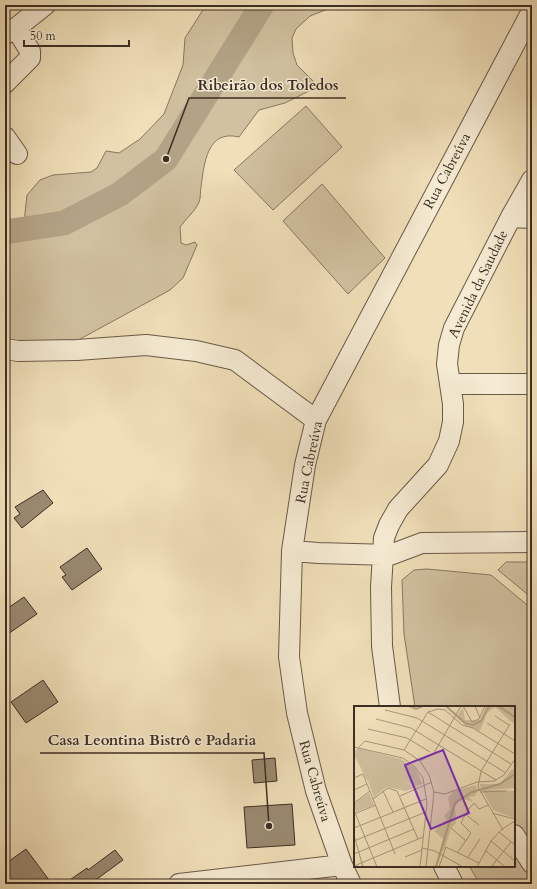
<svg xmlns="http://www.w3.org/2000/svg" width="537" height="889" viewBox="0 0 537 889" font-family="Cardo,serif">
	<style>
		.green { fill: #d1c1a0; stroke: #867862 }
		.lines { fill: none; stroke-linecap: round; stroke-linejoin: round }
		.river { stroke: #b3a386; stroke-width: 25 }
		.building { fill: #9a8a71; stroke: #3c2e23 }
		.minor-casing { stroke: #695a48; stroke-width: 22 }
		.minor { stroke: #f5ead2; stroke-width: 20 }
		.labels { text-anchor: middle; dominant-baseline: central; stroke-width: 3; stroke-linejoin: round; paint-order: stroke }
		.street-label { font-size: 14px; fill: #3c2e23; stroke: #f5ead2 }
		.inset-river { fill: none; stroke: #b3a386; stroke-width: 2 }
		.inset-road { fill: none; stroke: #a8987d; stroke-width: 1 }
		.view { fill: #7b2cbf; fill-opacity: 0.15; stroke: #7b2cbf; stroke-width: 2 }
		.inset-edge { fill: none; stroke: #3c2e23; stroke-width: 2 }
		.leader { fill: none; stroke: #3c2e23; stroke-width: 1.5 }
		.callout-dot { fill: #3c2e23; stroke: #f5ead2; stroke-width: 1.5 }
		.callout-label { font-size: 15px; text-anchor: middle; font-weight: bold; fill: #3c2e23; stroke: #f5ead2; stroke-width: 3; stroke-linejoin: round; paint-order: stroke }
	</style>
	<rect width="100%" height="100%" fill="#f0dfb9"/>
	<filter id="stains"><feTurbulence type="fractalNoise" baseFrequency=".005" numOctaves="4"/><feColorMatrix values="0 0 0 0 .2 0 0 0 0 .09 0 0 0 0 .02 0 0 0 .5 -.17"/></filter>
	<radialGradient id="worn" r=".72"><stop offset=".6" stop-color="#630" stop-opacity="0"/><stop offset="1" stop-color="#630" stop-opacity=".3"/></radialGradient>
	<!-- green -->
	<path class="green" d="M206,5h132l-28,11 -14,13 -4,9 1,15 4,12 18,18 2,4 -32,16 -26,7 -20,27c-32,-8 -35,27 -38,50 -1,4 0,11 -2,15 -3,8 -14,18 -19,25l1,16 5,2 9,-3 2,3 -14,33 -13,12 -99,54 -66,8v-136l14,8 5,-2 3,-27 13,-15 13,-5 38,-3 6,-4 9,-17 13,2 21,-14 24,-25 19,-49 2,-27z
		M306,106l36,41 -69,63 -39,-40z
		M322,184l63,74 -37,36 -65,-73z
		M506,562h26v36l-34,-28z
		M427,569l64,6 41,34v275h-52l-11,-18h45v-159h-99l-11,-73 -2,-54 12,-10z"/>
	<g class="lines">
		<!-- river -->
		<path class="river" d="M5,232l59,-9 56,-29 46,-35 96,-154"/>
	</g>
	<!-- building -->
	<path class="building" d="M43,490l10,13 -31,25 -8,-10 6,-4 -5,-7z
		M87,548l15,21 -30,21 -10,-13 4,-2 -6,-8z
		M24,597l13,17 -32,22v-26z
		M43,680l15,22 -32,21 -15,-21z
		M275,758l2,23 -23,2 -2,-23z
		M292,804l3,41 -48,3 -3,-41z
		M26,849l26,35h-47v-20z
		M115,850l8,10 -33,24h-26l23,-16 1,2z"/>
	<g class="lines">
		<!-- minor casing -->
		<g class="minor-casing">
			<path id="minor" d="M5,34l11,-6 29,-23
				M5,83l25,-25v-7l-14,-23
				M5,137l12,17
				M511,217l21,1
				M5,349l13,2 59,-1 69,-5 50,6 39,9 81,60
				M451,384h81
				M292,551l26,2 72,2 32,-12 110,-1
				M390,707l-8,-61 -1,-59 3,-49 5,-13 9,-16 40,-44 11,-24 4,-19v-18l-6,-40 2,-19 5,-17 57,-111 21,-37
				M514,835l18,28
				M444,866l9,18
				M179,884l163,-19
				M351,884l-9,-19 -26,-74 -19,-78 -8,-56 3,-106 13,-86 11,-45 216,-409"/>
		</g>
		<!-- minor -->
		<use href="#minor" class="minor"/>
	</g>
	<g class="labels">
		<!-- street labels -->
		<g class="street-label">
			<text transform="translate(447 171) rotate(-62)">Rua Cabreúva</text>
			<text transform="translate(478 284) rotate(-64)">Avenida da Saudade</text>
			<text transform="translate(309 462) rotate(-78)">Rua Cabreúva</text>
			<text transform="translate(315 781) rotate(74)">Rua Cabreúva</text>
		</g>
	</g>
	<!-- overview -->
	<g transform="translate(354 706)">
		<rect width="161" height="161" fill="#f0dfb9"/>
		<path d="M132,0h29v19l-20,-18 -8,6 -7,18 -15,-6 -7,-7v-4l5,-6 2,12h16zM3,42l44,11 14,9 8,16 -6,2 -16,-5 16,6 -11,4 -19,-4 -13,10 -6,-16 6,3 -7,-4 -13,-25zM158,63h3v19l-29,2 29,1v27l-22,-8 -13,-24v-2h20zM121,79l3,6 -3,5 -6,1 4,5 -12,-4 -6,9 1,16 -5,5 -6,20 -4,4 2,-13 -9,-8 13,-12 -3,-3 6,-7 -2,-12 6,-6zM15,87l5,12 -18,7 -2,-9z" fill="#d1c1a0"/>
		<path class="inset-river" d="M55,0l7,3 7,-3M92,0l19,17 8,2 8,-4 8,-15M144,0l17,11M82,161l19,-64 17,-11 28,-8 15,-10"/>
		<path class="inset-road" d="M109,0l9,16 7,-3 6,-13M121,0l5,12M31,4l32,8 89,55M74,6l10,-3 7,1 17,15 11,3 42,26M74,6l83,52M141,10l14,9M22,13l35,9 85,52M133,17l28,18M14,23l39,9 23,14M0,41l49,11 11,8 9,12 4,25 -7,64M5,41l6,-6 39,9 16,11 9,14 5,17 -8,75M50,44l24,-38M66,55l14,-8 27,-47M0,72l9,-4 32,80M0,84l13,-6M29,85l10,21M80,86l11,2 32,-12 17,-1 10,-6 11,-16M126,86l26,-1M46,90l32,-14M19,93l15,-11 9,3 21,48M0,97l16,-12M0,104l23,57M138,107l23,6M0,108l22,-9M111,108l14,11M0,122l72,-29M97,122l15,13M149,124l-25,-43 3,-16 29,-47M145,126l16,13M0,129l9,32M0,135l72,-29M137,135l24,20M68,142l13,3 28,16M131,144l20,17M104,146l13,-19 -10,-10 6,-12 7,-8 5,6 9,-4M0,148l60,-25M51,151l17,-7M114,151l12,-18M0,160l69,-29M85,161l7,-20 33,16M123,161l14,-26 11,-12 13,-8M137,161l20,-25"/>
		<path class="view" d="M89,44l26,63 -38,16 -26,-64z"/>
		<rect width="161" height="161" class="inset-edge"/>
	</g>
	<!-- callouts -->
	<path class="leader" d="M166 159L189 98H346M269 826L264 753H40"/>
	<g class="callout-dot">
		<circle cx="166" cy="159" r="4"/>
		<circle cx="269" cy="826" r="4"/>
	</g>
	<g class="callout-label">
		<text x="268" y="90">Ribeirão dos Toledos</text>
		<text x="152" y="745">Casa Leontina Bistrô e Padaria</text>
	</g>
	<!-- margin -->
	<rect width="537" height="889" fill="none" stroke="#f0dfb9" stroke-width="20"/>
	<rect x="6" y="6" width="525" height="877" fill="none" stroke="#3c2e23" stroke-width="2"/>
	<rect x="10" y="10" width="517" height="869" fill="none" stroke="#3c2e23"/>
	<!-- scale -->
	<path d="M24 40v6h105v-6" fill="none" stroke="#3c2e23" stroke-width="2"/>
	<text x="30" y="40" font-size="12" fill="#3c2e23" stroke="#f5ead2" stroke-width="3" paint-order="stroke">50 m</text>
	<rect width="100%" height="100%" filter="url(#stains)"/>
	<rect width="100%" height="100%" fill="url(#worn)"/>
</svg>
